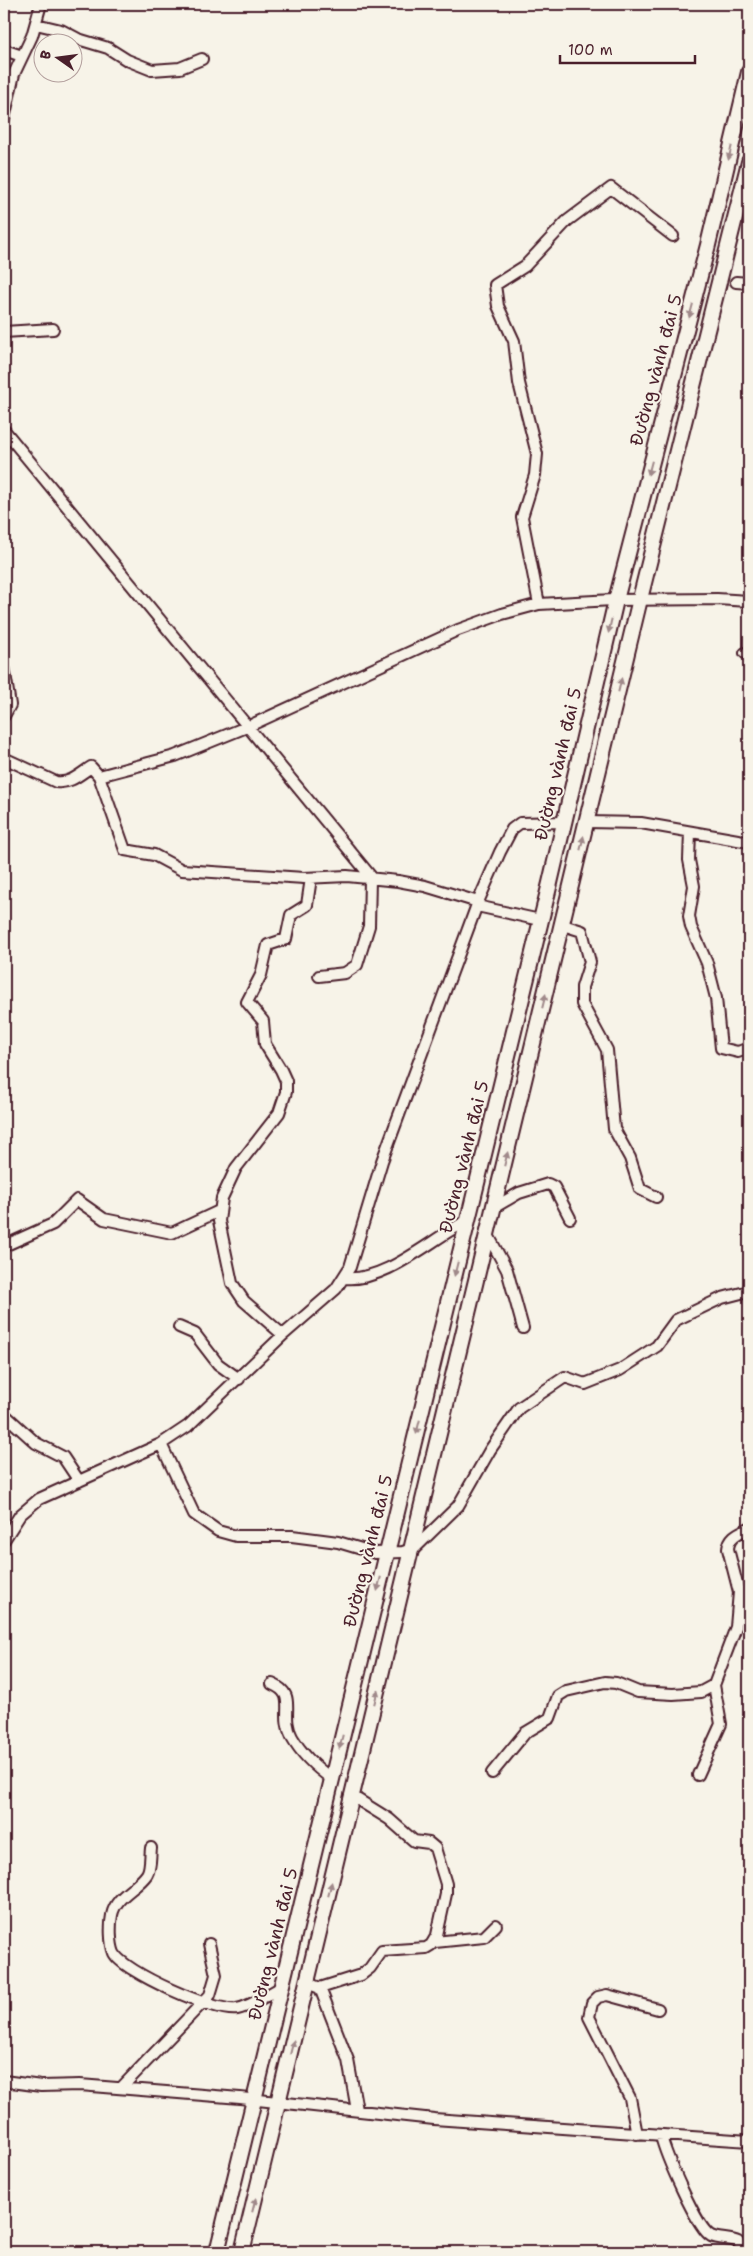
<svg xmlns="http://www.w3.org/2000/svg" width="753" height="2256" viewBox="0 0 753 2256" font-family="'Shantell Sans',sans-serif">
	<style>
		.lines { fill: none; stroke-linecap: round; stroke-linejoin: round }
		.minor-casing { stroke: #4a1f2b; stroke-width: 14 }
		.major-casing { stroke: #4a1f2b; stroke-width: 18 }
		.minor { stroke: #f7f3e8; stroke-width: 10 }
		.major { stroke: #f7f3e8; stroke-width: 14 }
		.oneway { fill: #a0898a }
		.labels { text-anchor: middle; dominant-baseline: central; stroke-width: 4; stroke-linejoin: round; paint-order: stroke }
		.street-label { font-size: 18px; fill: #4a1f2b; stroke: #f7f3e8 }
	</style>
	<rect width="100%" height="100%" fill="#f7f3e8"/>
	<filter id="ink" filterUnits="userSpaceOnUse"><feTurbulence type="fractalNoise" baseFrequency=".02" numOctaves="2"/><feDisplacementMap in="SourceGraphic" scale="10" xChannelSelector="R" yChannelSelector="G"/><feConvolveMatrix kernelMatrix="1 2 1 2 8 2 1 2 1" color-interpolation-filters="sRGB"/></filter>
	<g filter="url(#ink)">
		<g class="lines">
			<!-- minor casing -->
			<g class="minor-casing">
				<path id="minor" d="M36,24l25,6 17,9 30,9 19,12 25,10 28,-2 22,-9
					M4,50l18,6
					M4,119l10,-45 18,-38 9,-32
					M736,282l13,1
					M4,332l49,-3
					M4,430l369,449
					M539,604l-17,-87 13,-42 2,-21 -18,-71 -5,-42 -16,-35 -3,-21 30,-19 42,-45 44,-33 62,48
					M745,653l4,-1
					M4,667l6,38 -6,11
					M4,758l52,24c14,2 23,-7 35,-15l8,9 26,74 29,5 28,15 122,8 43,-2 51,5 27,5 53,16
					M99,776l76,-20 74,-30 209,-96 44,-16 37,-10 74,-4 104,-1 32,2
					M587,822l54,1 108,19
					M690,832l-1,28 5,26 -5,30 2,11 16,36 9,35 5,50 17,4 11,-4
					M477,906l63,14
					M563,925l19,6 8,31 -8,25v17l25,46 7,79 16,29 10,31 16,8
					M319,976l26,-3 12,-8 12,-39 1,-47
					M495,1207l24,-14 29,-9 6,3 16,31
					M488,1235l19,35 16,58
					M4,1246l49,-22 24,-24 27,19 68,14 47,-22
					M344,1278c41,5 88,-40 123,-57
					M179,1327l16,7 23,30 21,15
					M283,1335l-39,-34 -12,-18 -13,-62 3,-23 14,-30 43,-55 7,-21v-11l-5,-11 -16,-26 -2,-23 -16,-19 14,-27 7,-30 18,-6 5,-24 16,-10 4,-27
					M4,1414l32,29 27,14 16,24
					M161,1444l33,70 24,17 18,5h56l46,6 37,11 28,-1 12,-4 43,-42 32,-56 29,-42 46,-31 20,7 35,-14 37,-24 19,-26 46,-22 27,-7
					M4,1540l16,-25 19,-16 122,-55 27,-18 95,-91 53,-46 14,-22 32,-106 96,-259 22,-50 12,-23 8,-6 44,-1
					M272,1684c27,11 7,29 20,53 10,18 23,30 40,42
					M492,1773l33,-40 25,-15 8,-22 8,-5 39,-9 11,1 22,9 35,2 28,-2 13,-7 22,-58 3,-35 -11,-43c1,-13 11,-16 21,-21
					M698,1775l23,-51 -7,-39
					M151,1848c-1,8 0,20 -4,26 -10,15 -31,21 -35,41 -2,10 -2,28 2,38 9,19 102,60 123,56 16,-3 30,-15 45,-22
					M435,1942l49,-5 12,-12
					M307,1983l13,5 41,-13 9,-7 12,-17 44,-3 5,-3 6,-10 9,-41v-10l-11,-36 -6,-5 -15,-2 -25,-22 -37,-23
					M320,1988l28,72 9,50
					M4,2081l37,5 39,-1 160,13 194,21 315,22
					M121,2088l89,-93 6,-20 -7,-31
					M637,2134l-7,-36 -41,-81 3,-14 6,-6 9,-2 51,14
					M661,2136c4,17 36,93 50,100 9,4 19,2 27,6l7,10"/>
			</g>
			<!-- major casing -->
			<g class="major-casing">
				<path id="major" d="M217,2252l333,-1369 66,-283 92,-355 41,-173
					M242,2252l398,-1653 109,-437"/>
			</g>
			<!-- minor -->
			<use href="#minor" class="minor"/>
			<!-- major -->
			<use href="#major" class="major"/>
		</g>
		<!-- one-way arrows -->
		<defs><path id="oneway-solid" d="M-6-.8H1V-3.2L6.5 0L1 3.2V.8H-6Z" transform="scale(1.25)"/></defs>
		<g class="oneway">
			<use href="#oneway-solid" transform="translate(730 153) rotate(103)"/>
			<use href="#oneway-solid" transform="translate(691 311) rotate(105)"/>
			<use href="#oneway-solid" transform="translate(650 468) rotate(105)"/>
			<use href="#oneway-solid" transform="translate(610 626) rotate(103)"/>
			<use href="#oneway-solid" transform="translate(620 685) rotate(-77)"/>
			<use href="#oneway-solid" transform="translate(582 843) rotate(-77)"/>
			<use href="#oneway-solid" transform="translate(544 1001) rotate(-76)"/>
			<use href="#oneway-solid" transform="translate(506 1159) rotate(-76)"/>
			<use href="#oneway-solid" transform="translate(456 1269) rotate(104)"/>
			<use href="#oneway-solid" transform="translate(418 1427) rotate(104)"/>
			<use href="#oneway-solid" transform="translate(379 1584) rotate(104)"/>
			<use href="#oneway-solid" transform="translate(376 1697) rotate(-76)"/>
			<use href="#oneway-solid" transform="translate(341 1742) rotate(104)"/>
			<use href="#oneway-solid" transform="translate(330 1889) rotate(-76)"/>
			<use href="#oneway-solid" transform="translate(292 2047) rotate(-76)"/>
			<use href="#oneway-solid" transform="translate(254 2205) rotate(-76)"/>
		</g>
	</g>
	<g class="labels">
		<!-- street labels -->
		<g class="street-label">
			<text transform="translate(656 370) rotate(-75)">Đường vành đai 5</text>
			<text transform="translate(558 764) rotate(-77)">Đường vành đai 5</text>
			<text transform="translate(464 1157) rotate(-76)">Đường vành đai 5</text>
			<text transform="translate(368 1551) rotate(-76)">Đường vành đai 5</text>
			<text transform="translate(273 1944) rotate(-76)">Đường vành đai 5</text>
		</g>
	</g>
	<!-- margin -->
	<rect width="753" height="2256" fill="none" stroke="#f7f3e8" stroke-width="20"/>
	<rect x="10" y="10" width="733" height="2236" fill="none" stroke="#4a1f2b" stroke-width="2" filter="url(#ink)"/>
	<!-- north arrow -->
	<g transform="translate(58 58) rotate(284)"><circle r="24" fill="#f7f3e8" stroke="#b29e9c"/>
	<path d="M0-4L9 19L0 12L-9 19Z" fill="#4a1f2b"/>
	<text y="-8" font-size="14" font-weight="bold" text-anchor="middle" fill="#4a1f2b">B</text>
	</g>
	<!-- scale -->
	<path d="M560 55v8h135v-8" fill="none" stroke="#4a1f2b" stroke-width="2.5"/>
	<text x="568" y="55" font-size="15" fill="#4a1f2b" stroke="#f7f3e8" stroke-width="4" paint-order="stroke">100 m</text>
</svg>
